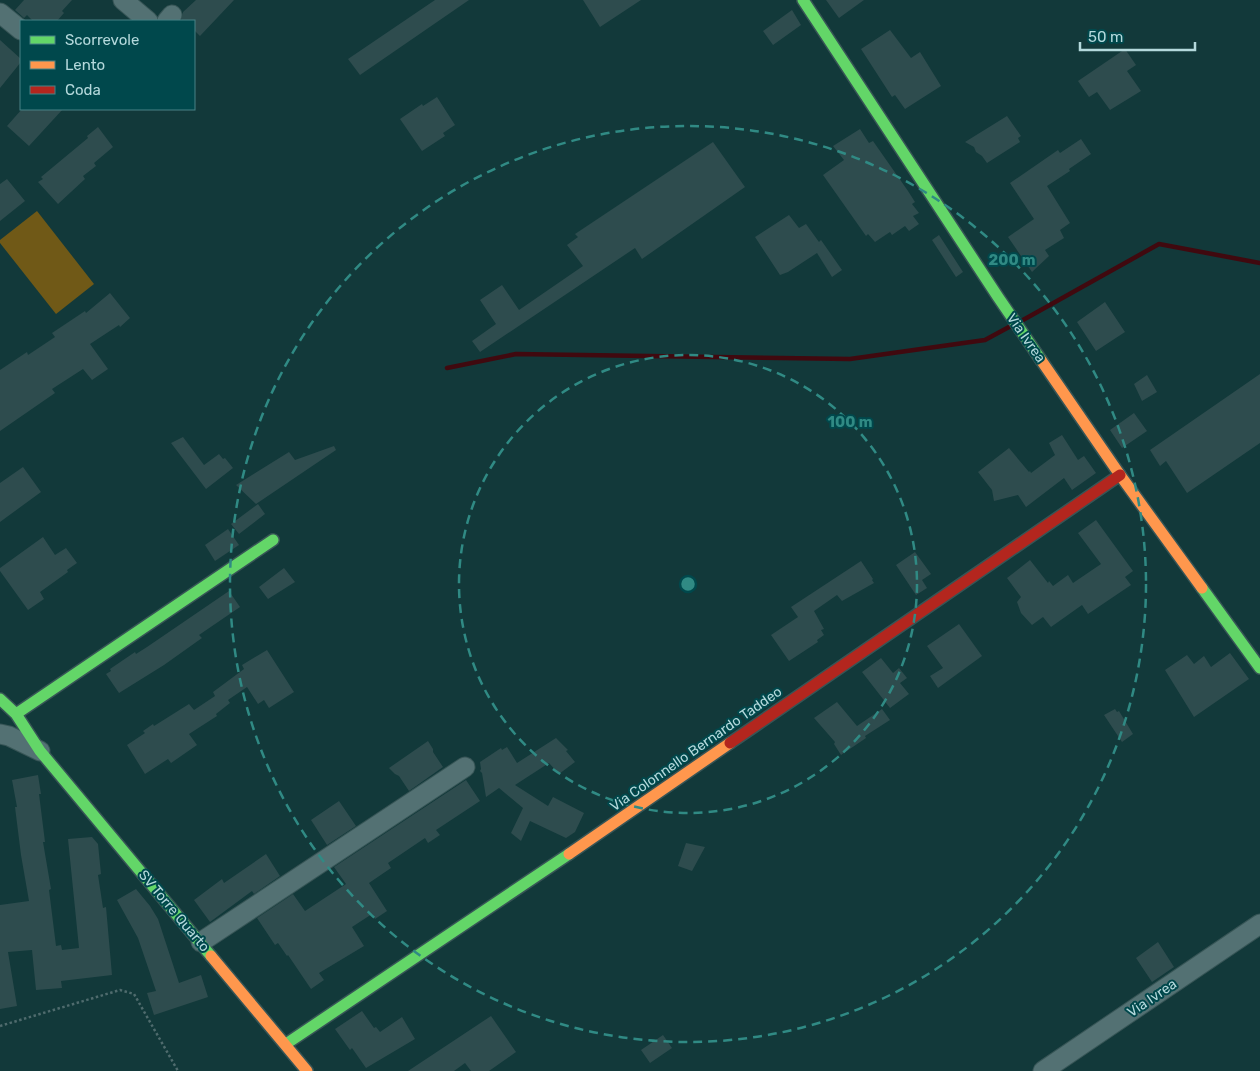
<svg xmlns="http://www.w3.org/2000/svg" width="1260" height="1071" viewBox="0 0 1260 1071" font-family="Rubik,sans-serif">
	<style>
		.green { fill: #705917 }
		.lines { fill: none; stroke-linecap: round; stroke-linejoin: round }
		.stream { stroke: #40090f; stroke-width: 4.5 }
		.building { fill: #2e4c4e }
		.street-casing { stroke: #375556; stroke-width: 21 }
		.fast-casing { stroke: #375556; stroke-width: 14 }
		.slow-casing { stroke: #375556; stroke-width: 14 }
		.jam-casing { stroke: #375556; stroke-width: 14 }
		.path { stroke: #4f6b6d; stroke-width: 2.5; stroke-dasharray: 2.5 2.5; stroke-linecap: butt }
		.street { stroke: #537173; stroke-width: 19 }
		.fast { stroke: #63d668; stroke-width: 11 }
		.slow { stroke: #ff974d; stroke-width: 11 }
		.jam { stroke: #b3261e; stroke-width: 11 }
		.ring { fill: none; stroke: #308a84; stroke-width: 2.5; stroke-dasharray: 9 6 }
		.labels { text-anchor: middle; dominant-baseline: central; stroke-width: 4; stroke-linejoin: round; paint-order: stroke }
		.street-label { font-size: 14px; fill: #b4d9dc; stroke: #00484c }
		.centre { fill: #308a84; stroke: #00484c; stroke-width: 2.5 }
		.ring-label { font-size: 15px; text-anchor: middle; font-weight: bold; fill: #308a84; stroke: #00484c; stroke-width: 4; stroke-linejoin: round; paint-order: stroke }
	</style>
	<rect width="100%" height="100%" fill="#12393a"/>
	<!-- green -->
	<path class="green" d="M37,211l57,73 -38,30 -56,-71v-3z"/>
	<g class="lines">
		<!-- stream -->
		<path class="stream" d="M1023,320l136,-76 101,19
			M447,368l69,-14 334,5 135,-19 24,-13"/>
	</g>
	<!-- building -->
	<path class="building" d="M24,0h48l-10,11 2,2 -7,8h-24l-6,-6 -3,3 -9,-8z
		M196,0h38l-34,36 -6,-6v-9h-13l2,-9z
		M435,0h34l-109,75 -12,-16z
		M583,0h58l-41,27z
		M826,0h38l-25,18z
		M792,10l9,15 -28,20 -10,-14z
		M890,30l21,28 9,-6 21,34 -36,23 -10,-14 -3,2 -31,-48z
		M0,40l21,19v3l-21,26z
		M1125,49l11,16 -9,6 14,20 -31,19 -13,-18 -8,5 -11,-16z
		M437,97l18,28 -12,8 2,3 -23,15 -22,-32 22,-15 1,2z
		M22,109h41l-34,37 -22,-20z
		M1007,116l14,20 -3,2 2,4 -33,21 -5,-7 -6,-4 -2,-5 -9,-5z
		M98,127l15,20 -19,16 2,3 -13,10 2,3 -27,25 -20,-22 5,-3 -2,-2 47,-39 -1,-2z
		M860,129l9,14 4,-2 35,50 7,11 -3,2 7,9 -6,3 6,8 -10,7 -4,-5 -13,9 -2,-3 -15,10 -7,-8 -2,2 -43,-61 21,-15 -11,-14z
		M1081,139l10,15 -22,15 1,2 -23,15 23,37 -10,7 4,8 -19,12 4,6 -17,16 -24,-35 26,-18 -24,-36 48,-33 2,3z
		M713,142l32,45 -103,72 -7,-11 -155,104 -8,-11 24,-17 -16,-24 22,-15 17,25 64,-44 -16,-21 11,-8 -3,-3z
		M7,179l18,22 -25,20v-37z
		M789,215l10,13 7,-4 13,18 2,-2 21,30 -10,7 -15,-24 -29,19 -8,3 -25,-38z
		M939,235l24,37 -7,5 -24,-37z
		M110,293l20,25 -10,9 -1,-2 -29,19 18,25 -16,11 -9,-11 -31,20 3,4 -55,38v-61l27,-18 1,3 27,-18 -3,-4 33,-22 1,2z
		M1105,302l20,30 -29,19 -19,-29z
		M1260,374v69l-73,50 -21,-32 -6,5 -10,-16z
		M1147,375l10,17 -15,9 -8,-17z
		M1134,413l13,18 -25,17 -12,-18z
		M1062,435l16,25 6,-4 12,17 -24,17 -8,-12 -38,29 -8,-12 -24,6 -2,-11 -14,-18 31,-24 20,24 1,-1 1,2 24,-18 -6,-12z
		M183,437l21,28 15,-11 4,5 2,-1 8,10 -27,21 -35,-46z
		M334,446l2,4 -80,54 -20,-19 53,-33 6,8z
		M23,467l18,25 -41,30v-39z
		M258,504l7,10 -26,20 -8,-10z
		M1096,520l37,51 -8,6 6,8 -43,29 -6,-9 -31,22 -8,-10 -11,8 -11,-12 -4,-11 4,-5 -14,-19 23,-18 18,23 1,-2 4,5 15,-11 5,8 28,-19 -23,-31z
		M228,529l11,16 -24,16 -10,-16z
		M43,537l12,18 11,-7 11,15 -10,7 1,2 -28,20 4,7 -16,11 -28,-39v-3z
		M915,552l16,22 -9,6 5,8 -11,7 -20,-30z
		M861,561l12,18 -1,1 2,3 -32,18 -5,-6 -23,16 10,18 -3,1 3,5 -7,5 1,2 -29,19 -18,-26 27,-18 -7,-10z
		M284,568l11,14 -27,17 -9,-12z
		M229,591l11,16 -41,28 3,3 -38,27 -45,28 -13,-19 5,-3 -1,-2 25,-17 1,2 11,-7z
		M959,624l23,32 -44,32 -8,-12 13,-8 -16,-22z
		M267,650l27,42 -25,16 -5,-8 -6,4 -11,-17 -19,13 2,3 -14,11 1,2 -28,18 8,11 -26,18 -3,-4 -23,15 -18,-29 18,-12 -2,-2 10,-7 1,2 35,-22 5,6 21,-14 -2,-4 31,-23 -2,-4z
		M1230,653l19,26 -55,38 -29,-47 22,-15 7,9 10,-8 7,11z
		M881,658l12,15 6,-5 8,10 -7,5 9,11 -19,14 -28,-36z
		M837,702l20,24 25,-17 8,11 -25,16 1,2 -25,17 -7,-11 1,-2 -21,-24z
		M1115,709l2,3 2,-1 14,23 -11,8 -18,-27z
		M556,738l12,12 -2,1 9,11 -16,12 -10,-11 -34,22 33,21 5,-9 31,16 -9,19 -9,6 -36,-17 -9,20 -10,-8 12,-25 -24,-20 -13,9 -4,-24 -2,-2 1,-2 -1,-7 21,-14 1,2 5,-3 10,16z
		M428,741l5,8v3l10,15 -34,24 -10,-15 -4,-2 -6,-6z
		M38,775l3,19h-2l6,48h-2l8,47 -2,1 7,56 5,-1 1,5 17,-2 -11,-109 24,-2 6,7 3,30 -3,1 5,33 3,-1 6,68 -51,6 1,7 -26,2 -4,-40 -24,2 9,54 -17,3v-104l29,-4 -8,-46 -6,-48h2l-5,-27z
		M466,780l14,21 -44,29 4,5 -12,8 -3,-5 -37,25 3,5 -22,15 18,28 -12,8 -3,-5 -20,13 12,19 -45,27 5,7 -13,9 -23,-34 -1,1 -9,-13 -3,2 -18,-27 36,-24 12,17 41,-27 -12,-17z
		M339,801l17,25 -29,19 -16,-25z
		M686,843l19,4 -13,24 -14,-5z
		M266,854l14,22 -26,18 -2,-3 -42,31 -16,-22 28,-21 2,4z
		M136,889l14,17 8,13 21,64 22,-8 7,22 -54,18 -7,-22 9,-2 -18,-53 -21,-38z
		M1158,942l16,25 -22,15 -16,-24z
		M362,1011l12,17 2,-1 4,5 22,-15 13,22 -49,29 -14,-20 -2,2 -15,-21z
		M491,1016l25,36 -27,19h-18l-6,-8 -11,8h-46z
		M663,1035l9,13 -22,15 -9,-13z"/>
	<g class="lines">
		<!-- street casing -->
		<g class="street-casing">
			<path id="street" d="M123,0l25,21
				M0,13l21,17
				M167,21l5,-6
				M0,734l9,2 31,15
				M201,942l264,-175
				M1043,1071l217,-147"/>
		</g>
		<!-- fast casing -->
		<g class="fast-casing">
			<path id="fast" d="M803,0l195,297 43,63
				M1202,588l58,80
				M0,699l16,15 24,37 171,205
				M16,714l257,-174
				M286,1044l283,-190"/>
		</g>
		<!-- slow casing -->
		<g class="slow-casing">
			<path id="slow" d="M1041,360l79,115 82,113
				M569,854l161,-111
				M211,956l96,115"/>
		</g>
		<!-- jam casing -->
		<g class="jam-casing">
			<path id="jam" d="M730,743l390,-268"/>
		</g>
		<!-- path -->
		<path class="path" d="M0,1026l120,-36 14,4 44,77"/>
		<!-- street -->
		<use href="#street" class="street"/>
		<!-- fast -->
		<use href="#fast" class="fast"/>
		<!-- slow -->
		<use href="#slow" class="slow"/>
		<!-- jam -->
		<use href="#jam" class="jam"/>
	</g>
	<!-- distance rings -->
	<g class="ring">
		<circle cx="688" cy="584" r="229"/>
		<circle cx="688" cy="584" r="458"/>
	</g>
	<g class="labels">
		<!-- street labels -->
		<g class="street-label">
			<text transform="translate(1026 338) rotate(55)">Via Ivrea</text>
			<text transform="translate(696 749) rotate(-35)">Via Colonnello Bernardo Taddeo</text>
			<text transform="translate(174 911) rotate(50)">SV Torre Quarto</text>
			<text transform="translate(1152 998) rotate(-34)">Via Ivrea</text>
		</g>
	</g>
	<circle cx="688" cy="584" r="8" class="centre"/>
	<g class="ring-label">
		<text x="1012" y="265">200 m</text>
		<text x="850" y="427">100 m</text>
	</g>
	<!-- legend -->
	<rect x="20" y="20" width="175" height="90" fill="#00484c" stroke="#488286"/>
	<rect x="30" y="36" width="25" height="8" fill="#63d668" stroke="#488286"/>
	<text x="65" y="45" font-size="15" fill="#b4d9dc">Scorrevole</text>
	<rect x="30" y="61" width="25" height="8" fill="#ff974d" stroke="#488286"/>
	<text x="65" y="70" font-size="15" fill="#b4d9dc">Lento</text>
	<rect x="30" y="86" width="25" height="8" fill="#b3261e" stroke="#488286"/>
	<text x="65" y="95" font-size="15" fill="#b4d9dc">Coda</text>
	<!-- scale -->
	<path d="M1080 42v8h115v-8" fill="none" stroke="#b4d9dc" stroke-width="2.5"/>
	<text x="1088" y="42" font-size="15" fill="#b4d9dc" stroke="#00484c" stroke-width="4" paint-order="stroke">50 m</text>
</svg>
